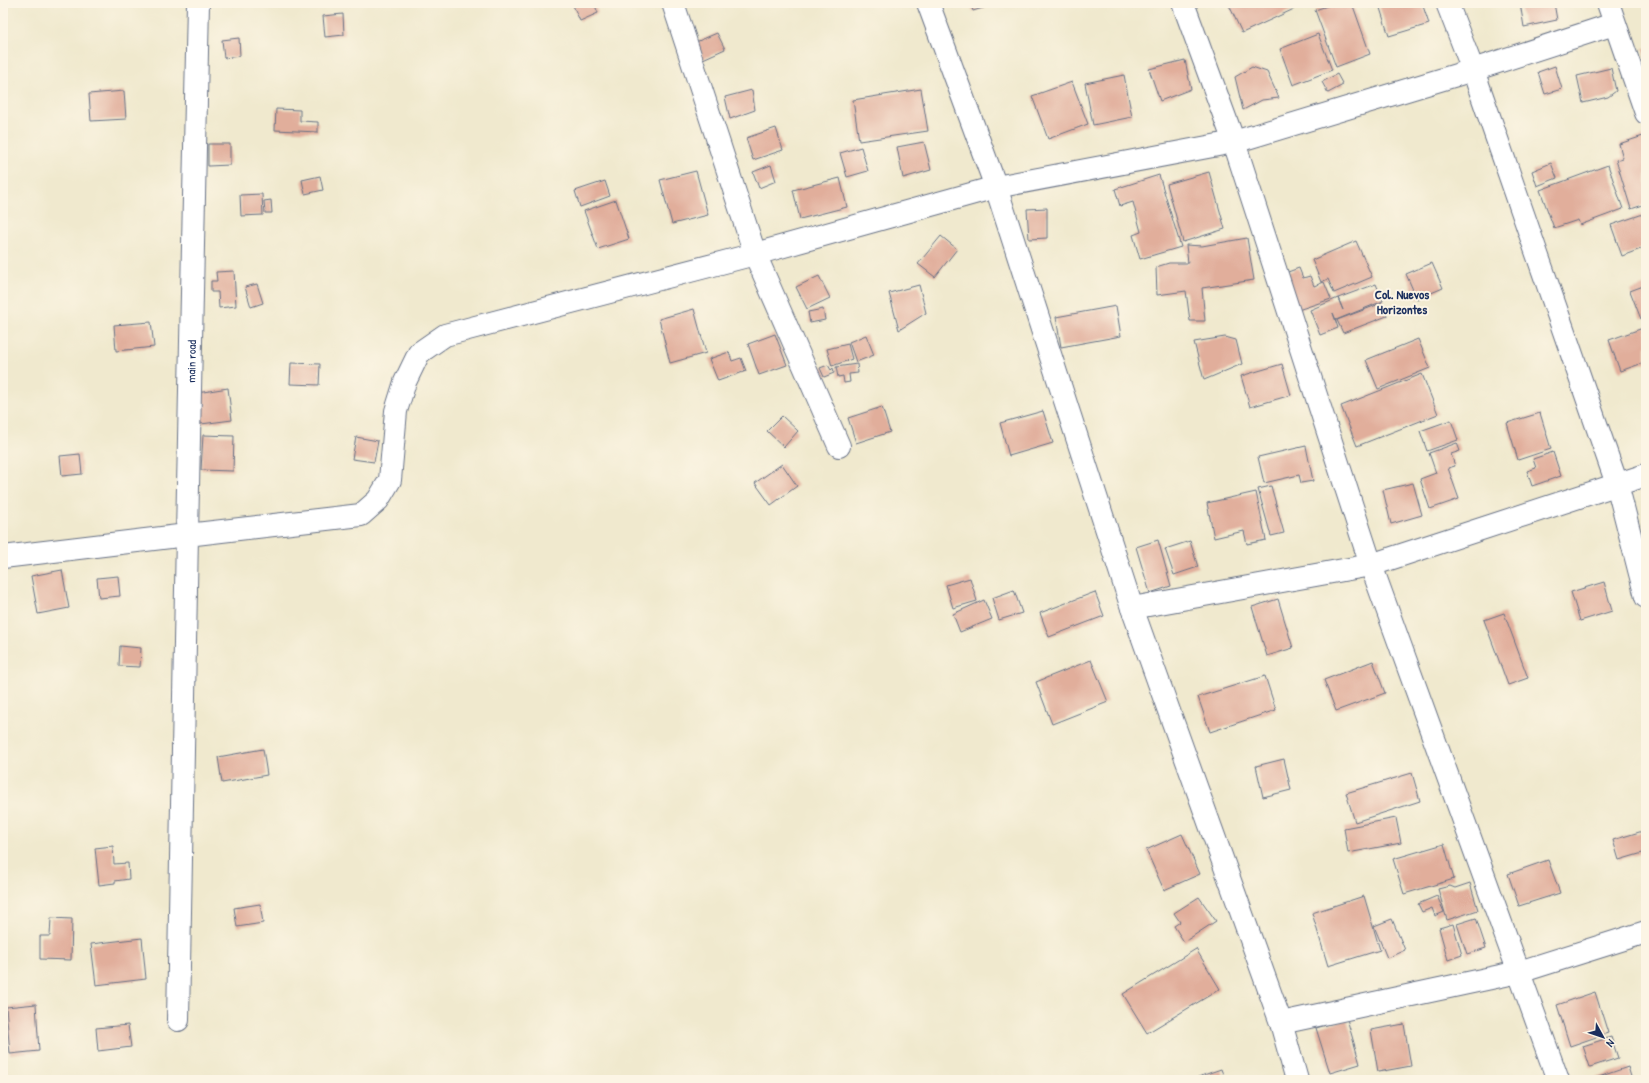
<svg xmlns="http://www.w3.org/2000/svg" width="1649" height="1083" viewBox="0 0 1649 1083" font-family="'Patrick Hand',sans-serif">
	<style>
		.building { fill: #e1ae9b }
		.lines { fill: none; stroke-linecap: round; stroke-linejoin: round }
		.minor-casing { stroke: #667085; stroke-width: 24 }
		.minor { stroke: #fff; stroke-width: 22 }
		.labels { text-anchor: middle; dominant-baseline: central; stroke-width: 4; stroke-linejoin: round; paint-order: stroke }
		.street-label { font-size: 12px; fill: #1b2f5e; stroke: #fcf5e5 }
		.neighbourhood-label { font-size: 13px; font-weight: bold; fill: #1b2f5e; stroke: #fcf5e5 }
	</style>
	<rect width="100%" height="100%" fill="#fcf5e5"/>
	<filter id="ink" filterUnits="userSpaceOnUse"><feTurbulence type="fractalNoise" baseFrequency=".025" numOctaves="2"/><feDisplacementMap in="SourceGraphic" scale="8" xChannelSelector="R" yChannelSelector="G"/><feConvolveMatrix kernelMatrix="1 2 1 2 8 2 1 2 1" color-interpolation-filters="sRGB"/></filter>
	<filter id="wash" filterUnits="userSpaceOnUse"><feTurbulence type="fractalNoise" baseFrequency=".012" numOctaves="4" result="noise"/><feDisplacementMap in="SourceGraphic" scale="16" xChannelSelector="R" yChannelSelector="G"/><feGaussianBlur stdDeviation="0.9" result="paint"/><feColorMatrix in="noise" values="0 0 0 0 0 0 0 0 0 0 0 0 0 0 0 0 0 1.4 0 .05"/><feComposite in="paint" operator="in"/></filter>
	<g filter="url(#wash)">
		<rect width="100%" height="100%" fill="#f0e9ce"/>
		<g id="blocks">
			<!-- building -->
			<path class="building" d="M572,3h22l4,10 -18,8z
				M970,3h29l-26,8z
				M1234,3h57l3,6 -52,24 -13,-28z
				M1336,3h16l18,51 -34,13 -21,-57z
				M1385,3h37l7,21 -40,12 -10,-31z
				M1520,3h34l3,17 -33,7z
				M343,14l1,21 -19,2 -2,-21z
				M717,33l8,16 -22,10 -7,-17z
				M1318,34l14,36 -39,15 -13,-36z
				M239,38l1,18 -16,2 -2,-18z
				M1643,48h3v10z
				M1185,60l6,29 -31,12 -11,-32z
				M1555,66l7,23 -17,5 -7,-22z
				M1252,67l15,5 12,26 -17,2 -19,10 -8,-33z
				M1611,68l5,23 -8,6 -25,6 -6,-27z
				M1337,74l6,11 -15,8 -6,-11z
				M1124,75l8,42 -39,8 -8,-42z
				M1072,82l16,42 -40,15 -16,-43z
				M921,89l7,42 -69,10 -6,-41z
				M752,90l3,20 -25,9 -5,-22z
				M124,91l2,28 -35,2 -2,-27z
				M276,109l24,1v11l18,1v10l-43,-2z
				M776,128l7,22 -30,10 -7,-22z
				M1643,136l3,9v59l-15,5 -15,-49 7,-2 -4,-14z
				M924,142l7,28 -28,8 -6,-31z
				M208,144h22v21l-22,1z
				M861,147l7,24 -21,6 -7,-24z
				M1551,163l6,15 -20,8 -5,-15z
				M771,165l5,16 -17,7 -6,-16z
				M1608,165l15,44 -43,16 -2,-5 -24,8 -14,-38z
				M696,171l12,44 -36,9 -12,-44z
				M1209,172l16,57 -42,13 -16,-58z
				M1159,175l22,72 -41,12 -7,-24 8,-3 -8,-30 -13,4 -5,-17z
				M320,176l3,14 -18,4 -3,-14z
				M840,178l7,29 -47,12 -7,-29z
				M605,181l5,15 -30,11 -5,-16z
				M262,194l1,21 -22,1 -1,-21z
				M271,200l1,13h-7l-1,-12z
				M616,200l13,39 -31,10 -14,-38z
				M1047,208v30l-18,1 -2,-30z
				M1646,213v34l-24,9 -11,-31z
				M941,236l16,13 -22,28 -17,-13z
				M1247,238l7,42 -52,8 3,33h-15l-4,-30 -29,4 -1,-28 13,-4h19l-2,-18 16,1z
				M1356,241l16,36 -38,16 -6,-14 -7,3 -9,-22z
				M1432,263l11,25 -26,11 -11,-25z
				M1299,268l4,10 7,-2 4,10 10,-4 7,17 -33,11 -13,-37z
				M234,271l2,35 -17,2 -1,-16h-7v-11h6l-1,-9z
				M819,276l11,22 -23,11 -11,-22z
				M257,284l6,19 -12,4 -6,-20z
				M1376,284l7,17 -47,19 -3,-7 5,15 -18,7 -10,-25 28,-12 5,12 -5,-12z
				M919,285l7,28 -27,17 -10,-37z
				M1646,285v32l-5,2 -11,-28z
				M1382,303l5,13 -44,17 -6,-13z
				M1116,306l5,30 -60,11 -5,-30z
				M694,309l12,44 -36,10 -11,-44z
				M823,309l2,11 -15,3 -2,-11z
				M151,322l3,25 -38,4 -2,-26z
				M1646,327v35l-26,9 -11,-31z
				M775,334l12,31 -28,10 -11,-31z
				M866,335l8,20 -18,7 -7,-20z
				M1225,337l11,3 6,24 -38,16 -10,-38z
				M1418,339l12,29 -52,21 -12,-29z
				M848,344l4,15 -20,7 -5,-17z
				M729,352l3,9 9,-3 5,13 -28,10 -9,-22z
				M291,363l29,1 -1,21 -29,-1z
				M857,364l1,9 -9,1 1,8 -6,1 -1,-7 -5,1 -2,-10z
				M1282,364l9,31 -41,12 -9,-31z
				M828,365l3,5 2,-2 1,5 -10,4 -4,-9z
				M1422,374l16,40 -81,32 -16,-40z
				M228,388l4,32 -31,4 -4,-31z
				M882,407l8,25 -34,11 -8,-25z
				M1043,411l10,32 -44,13 -9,-33z
				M1540,413l11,36 -33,11 -11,-37z
				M782,416l16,15 -14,16 -17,-16z
				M1451,420l7,20 -31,11 -7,-20z
				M203,435l31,1 -1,35 -32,-1z
				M356,437l22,4 -4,21 -22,-3z
				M1457,443l3,8 -9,3 4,12 -7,2 11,31 -29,10 -10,-30 16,-6 -7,-20z
				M1306,446l7,35 -12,2 -2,-8 -35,8 -6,-26z
				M1553,452l8,24 -29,10 -5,-15 9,-3 -3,-9z
				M80,454l2,20 -20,2 -2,-20z
				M782,464l15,22 -26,19 -16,-22z
				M1413,483l9,32 -31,9 -8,-34z
				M1271,486l13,47 -13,3 -13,-47z
				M1256,492l10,48 -19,4 -3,-13 -30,7 -7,-35z
				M1158,540l13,46 -21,7 -14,-46z
				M1190,541l8,26 -24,8 -9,-26z
				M62,570l7,38 -31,6 -7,-38z
				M118,576l2,20 -21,2 -2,-20z
				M970,578l7,23 -24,7 -7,-23z
				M1604,582l8,29 -32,10 -9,-29z
				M1014,590l8,23 -23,7 -7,-22z
				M1095,592l9,24 -55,21 -9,-24z
				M1278,599l15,49 -26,8 -15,-49z
				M984,600l8,19 -32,13 -7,-18z
				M1504,613l24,65 -20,7 -24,-65z
				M120,646l21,2 -1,19 -21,-1z
				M1091,660l17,42 -56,22 -16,-42z
				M1373,661l12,32 -49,18 -12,-31z
				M1265,676l11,34 -66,22 -12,-35z
				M263,749l4,26 -45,8 -4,-26z
				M1284,759l7,31 -28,7 -7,-31z
				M1412,773l8,28 -65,21 -9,-29z
				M1396,818l5,25 -53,10 -4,-25z
				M1646,830v22l-27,8 -6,-20z
				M1182,834l18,40 -36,16 -18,-40z
				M1444,844l10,35 -50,15 -11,-35z
				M113,846l1,18 14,-1 1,16 -14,2v2l-16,2 -4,-37z
				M1548,860l12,33 -41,13 -11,-32z
				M1470,883l8,27 -31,10 -9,-31 12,-3 5,2z
				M1364,896l16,54 -52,16 -16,-53z
				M1437,896l7,16 -9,4 -3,-8 -10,4 -4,-8z
				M1199,897l17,24 -32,21 -10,-16 6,-4 -6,-9z
				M260,904l3,19 -26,4 -3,-19z
				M51,918l21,1 -1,41 -31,-1v-23h10z
				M1476,918l10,30 -19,6 -10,-30z
				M1392,919l13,31 -18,8 -13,-32z
				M1453,924l9,31 -14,5 -9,-32z
				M142,938l4,41 -50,6 -5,-41z
				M1196,949l24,40 -73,44 -24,-39z
				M1595,992l13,41 -38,13 -13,-41z
				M36,1004l3,47 -29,3 -4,-47z
				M1347,1019l13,45 -30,9 -14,-45z
				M1404,1024l7,42 -33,6 -7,-42z
				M128,1025l3,22 -33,4 -2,-23z
				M1611,1037l7,21 -28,9 -7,-21z
				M1628,1067l4,13h-42z
				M1221,1069l4,11h-26l-1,-3z"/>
		</g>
	</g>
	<g filter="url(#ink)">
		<use href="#blocks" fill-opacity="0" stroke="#667085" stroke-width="1"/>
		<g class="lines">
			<!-- minor casing -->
			<g class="minor-casing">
				<g id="minor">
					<path d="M673,3l82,251 84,192"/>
					<path d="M928,3l68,184 136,421 149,415 238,-51 127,-40"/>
					<path d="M1183,3l51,139 137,423 187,515"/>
					<path d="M1447,3l26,67 144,414 29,113"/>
					<path d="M1608,3l38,110"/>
					<path id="s1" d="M3,557l184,-22 11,-532"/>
					<path d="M1132,608l239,-43 275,-90"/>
					<path d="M178,1020l9,-485 174,-20 17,-15 12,-20 6,-69 9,-29 14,-29 26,-18 310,-81 241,-67 238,-45 239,-72 141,-46"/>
					<path d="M1281,1023l16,57"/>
				</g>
			</g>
			<!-- minor -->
			<use href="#minor" class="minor"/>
		</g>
	</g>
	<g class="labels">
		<!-- street labels -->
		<g class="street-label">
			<text stroke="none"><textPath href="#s1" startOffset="359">main road</textPath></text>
		</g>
		<!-- neighbourhood labels -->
		<g class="neighbourhood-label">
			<text x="1402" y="294">Col. Nuevos<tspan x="1402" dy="15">Horizontes</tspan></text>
		</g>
	</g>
	<!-- margin -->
	<rect width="1649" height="1083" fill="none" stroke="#fcf5e5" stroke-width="16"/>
	<!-- north arrow -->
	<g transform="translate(1603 1037) rotate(130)" stroke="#fcf5e5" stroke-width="3" paint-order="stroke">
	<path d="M0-3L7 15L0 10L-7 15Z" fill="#1b2f5e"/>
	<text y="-6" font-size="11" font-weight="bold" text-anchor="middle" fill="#1b2f5e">N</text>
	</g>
</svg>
